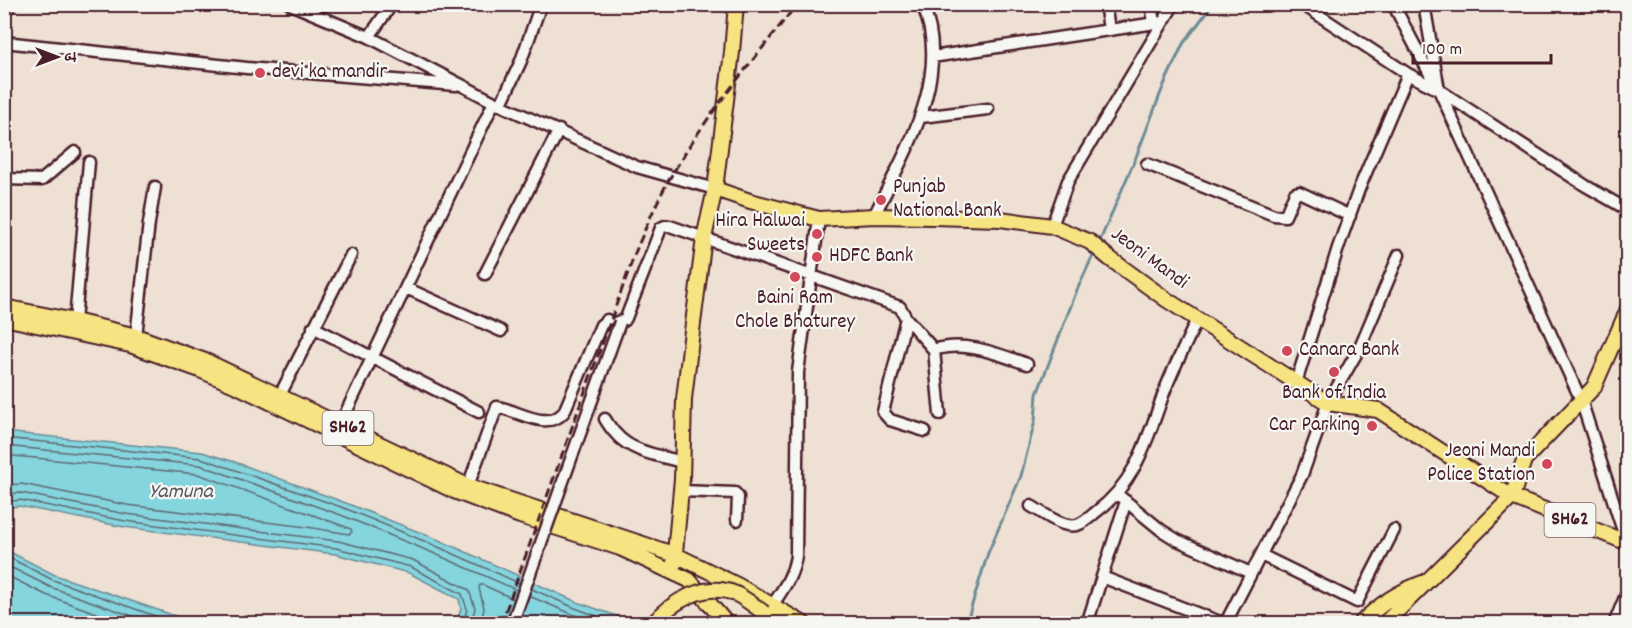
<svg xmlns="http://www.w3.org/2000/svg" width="1632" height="628" viewBox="0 0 1632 628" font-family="Dekko,'Playpen Sans Deva',sans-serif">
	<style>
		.water { fill: #84d5de; stroke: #6d8c96; stroke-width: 1.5 }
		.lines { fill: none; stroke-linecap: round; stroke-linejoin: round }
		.shore { stroke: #616873; stroke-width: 1.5 }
		.stream { stroke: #6d8c96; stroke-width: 3 }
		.minor-casing { stroke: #4a1f2b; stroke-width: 15 }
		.major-casing { stroke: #4a1f2b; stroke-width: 18 }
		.minor { stroke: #f6f6f2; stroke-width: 10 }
		.major { stroke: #f6e381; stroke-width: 14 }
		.rail { stroke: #4a1f2b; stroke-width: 3; stroke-dasharray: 9 4.5; stroke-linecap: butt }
		.minor-bridge-casing { stroke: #4a1f2b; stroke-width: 15; stroke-linecap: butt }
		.major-bridge-casing { stroke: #4a1f2b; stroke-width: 18; stroke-linecap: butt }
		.minor-bridge { stroke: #f6f6f2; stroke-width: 10 }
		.major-bridge { stroke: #f6e381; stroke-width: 14 }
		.poi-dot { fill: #d1495b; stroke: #f6f6f2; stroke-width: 2 }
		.labels { text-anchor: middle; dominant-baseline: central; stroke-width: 4.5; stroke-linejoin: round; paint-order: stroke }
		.shield { fill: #f6f6f2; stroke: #7e6067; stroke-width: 1.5 }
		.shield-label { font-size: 20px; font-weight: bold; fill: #4a1f2b }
		.poi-label { font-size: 21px; fill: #4a1f2b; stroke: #f6f6f2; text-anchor: start }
		.street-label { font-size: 21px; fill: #4a1f2b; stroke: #f6f6f2 }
		.water-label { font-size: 22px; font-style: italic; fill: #5b5661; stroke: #f6f6f2 }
	</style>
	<rect width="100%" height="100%" fill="#eee0d3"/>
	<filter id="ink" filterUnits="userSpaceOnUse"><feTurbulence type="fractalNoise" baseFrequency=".0167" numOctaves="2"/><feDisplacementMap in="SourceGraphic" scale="12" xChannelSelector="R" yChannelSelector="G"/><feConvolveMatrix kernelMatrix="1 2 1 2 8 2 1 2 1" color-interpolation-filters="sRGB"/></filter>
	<g filter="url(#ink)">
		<!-- water -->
		<path class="water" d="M4,432l198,20 33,10 111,41 93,37 138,62 60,21h-181l5,-14 -2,-10 -50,-26 -74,-19 -211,-27 -105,-21 -14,2z
			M4,549l51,26 141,48h-191z"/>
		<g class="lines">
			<!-- shore -->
			<path class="shore" d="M4,438l197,20 143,50 92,38 83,37
				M4,446l196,19 141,50 92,38 84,37
				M4,455l194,19 140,50 13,5 1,3 -3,2 -42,-7 -180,-22 -105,-21 -18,1
				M4,494l17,-1 105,21 212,27 75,19 56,30 6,18 -4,16
				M4,502l16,-2 105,21 211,27 75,19 51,27 5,15 -4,15
				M4,555l49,25 125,44
				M4,564l46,23 105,37
				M4,574l42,21 81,29
				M532,589l43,19 44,16
				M529,596l67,28
				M481,624l3,-16 -5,-20 1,-3h3l31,14"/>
			<!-- stream -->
			<path class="stream" d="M1099,243l37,-86 27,-70 20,-43 30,-40
				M966,624l22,-71 33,-77 14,-55 2,-27 40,-104 18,-39"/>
			<!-- minor casing -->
			<g class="minor-casing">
				<path id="minor" d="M290,4l79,33 125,65 143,65 78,22
					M1105,4l4,25
					M1151,4l3,19
					M1302,4l106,70 31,16 147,96 42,24
					M1393,4l41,78
					M1424,4l15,86 142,310 42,131 -3,9
					M4,13l6,-9
					M369,37l23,-33
					M4,42l243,26 209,17
					M932,57l230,-35
					M501,104l20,-43 20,-57
					M921,117l67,-8
					M1147,164l127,51 11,1 10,-23 4,-1 51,24
					M4,179l38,1 33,-28
					M874,216c30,-63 80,-140 48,-212
					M1052,226l16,-45 106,-177
					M485,274l74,-144
					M406,288l95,43
					M906,318l28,32 6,64
					M75,321l14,-159
					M617,322l7,-1 2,-3 35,-90 4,-2h5l230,81 6,11 -23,94 7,8 35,11
					M313,327l166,85
					M136,336l13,-113 6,-36
					M934,350c32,-10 63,4 93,14
					M1296,383l42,-135 21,-59 49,-115
					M280,395l71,-140
					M605,419c3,5 7,11 11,15 15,18 45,22 66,28
					M340,425l154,-323
					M468,486l29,-79c21,3 50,25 67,5l37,-87 6,-5
					M681,491l54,2 3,4 -1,23
					M1117,494l44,36 16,10 74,33
					M1031,506c13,7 30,22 46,19 7,-2 13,-8 19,-13 41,-30 52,-76 69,-122 9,-24 22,-47 32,-71
					M1261,555l96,47 37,-72
					M1102,577l123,47 77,-149 26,-72 31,-54 40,-94
					M772,606c11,-17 21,-30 24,-50l2,-184 21,-153
					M1087,624l39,-123
					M1614,624l14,-34"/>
			</g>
			<!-- major casing -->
			<g class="major-casing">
				<path id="major" d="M715,189l35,12 69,18 55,-3 59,1 67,2 52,7 38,16 19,16 58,42 161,103 50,7 134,87 116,46
					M4,307l71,14 61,15 72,26 260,124 208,69 63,31 65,38
					M4,318l126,27 70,25 37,16 217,105 66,25 100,32 69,32 38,44
					M674,564l8,-85 2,-80 7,-60 13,-101 11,-49 17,-137 4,-48
					M764,613l14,11
					M1360,624c20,-20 39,-33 65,-42
					M1384,624l128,-127 12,-37 70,-73 34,-78"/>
			</g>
			<!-- minor -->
			<use href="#minor" class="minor"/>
			<!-- major -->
			<use href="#major" class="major"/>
			<!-- rail -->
			<path class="rail" d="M501,624l134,-371c13,-31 26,-62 44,-90 34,-57 78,-107 118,-159"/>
			<!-- minor-bridge casing -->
			<g class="minor-bridge-casing">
				<path id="minor-bridge" d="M512,624l108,-302"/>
			</g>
			<!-- major-bridge casing -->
			<g class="major-bridge-casing">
				<path id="major-bridge" d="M653,624c19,-23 53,-43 83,-30 10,5 19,12 28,19"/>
			</g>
			<!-- minor-bridge -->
			<use href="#minor-bridge" class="minor-bridge"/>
			<!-- major-bridge -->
			<use href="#major-bridge" class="major-bridge"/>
		</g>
	</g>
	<!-- markers -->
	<g class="poi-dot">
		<circle cx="260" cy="73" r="6"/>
		<circle cx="881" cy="200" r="6"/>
		<circle cx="817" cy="234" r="6"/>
		<circle cx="817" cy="257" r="6"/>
		<circle cx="795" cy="277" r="6"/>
		<circle cx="1287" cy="351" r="6"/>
		<circle cx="1334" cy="372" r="6"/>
		<circle cx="1372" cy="426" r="6"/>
		<circle cx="1547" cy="464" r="6"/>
	</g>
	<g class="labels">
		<!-- shield labels -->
		<g class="shield">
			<rect x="322.5" y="411" width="51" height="34" rx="4.5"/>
			<rect x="1544.5" y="503" width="51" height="34" rx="4.5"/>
		</g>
		<g class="shield-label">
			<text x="348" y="428">SH62</text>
			<text x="1570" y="520">SH62</text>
		</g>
		<!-- poi labels -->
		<g class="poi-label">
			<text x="272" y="73">devi ka mandir</text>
			<text x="893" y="188">Punjab<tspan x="893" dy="24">National Bank</tspan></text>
			<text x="805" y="222" text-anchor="end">Hira Halwai<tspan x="805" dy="24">Sweets</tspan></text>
			<text x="829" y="257">HDFC Bank</text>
			<text x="795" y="299" text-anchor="middle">Baini Ram<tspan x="795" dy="24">Chole Bhaturey</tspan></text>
			<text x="1299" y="351">Canara Bank</text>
			<text x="1334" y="394" text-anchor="middle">Bank of India</text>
			<text x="1360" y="426" text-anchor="end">Car Parking</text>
			<text x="1535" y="452" text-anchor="end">Jeoni Mandi<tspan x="1535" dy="24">Police Station</tspan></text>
		</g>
		<!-- street labels -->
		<g class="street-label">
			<text transform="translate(1149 259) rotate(36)">Jeoni Mandi</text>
		</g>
		<!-- water labels -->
		<g class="water-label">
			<text x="181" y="492">Yamuna</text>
		</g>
	</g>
	<!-- margin -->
	<rect width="1632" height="628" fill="none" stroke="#f6f6f2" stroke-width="24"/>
	<rect x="12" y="12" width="1608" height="604" fill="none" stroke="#4a1f2b" stroke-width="2" filter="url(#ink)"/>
	<!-- north arrow -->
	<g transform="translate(57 57) rotate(90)" stroke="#f6f6f2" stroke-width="4.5" paint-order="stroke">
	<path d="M0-4.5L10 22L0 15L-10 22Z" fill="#4a1f2b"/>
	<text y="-9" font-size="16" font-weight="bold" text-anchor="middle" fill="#4a1f2b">उ</text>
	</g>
	<!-- scale -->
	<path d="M1413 54v9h138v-9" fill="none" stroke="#4a1f2b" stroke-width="3"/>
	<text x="1422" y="54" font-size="18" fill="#4a1f2b" stroke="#f6f6f2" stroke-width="4.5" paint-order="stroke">100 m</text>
</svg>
